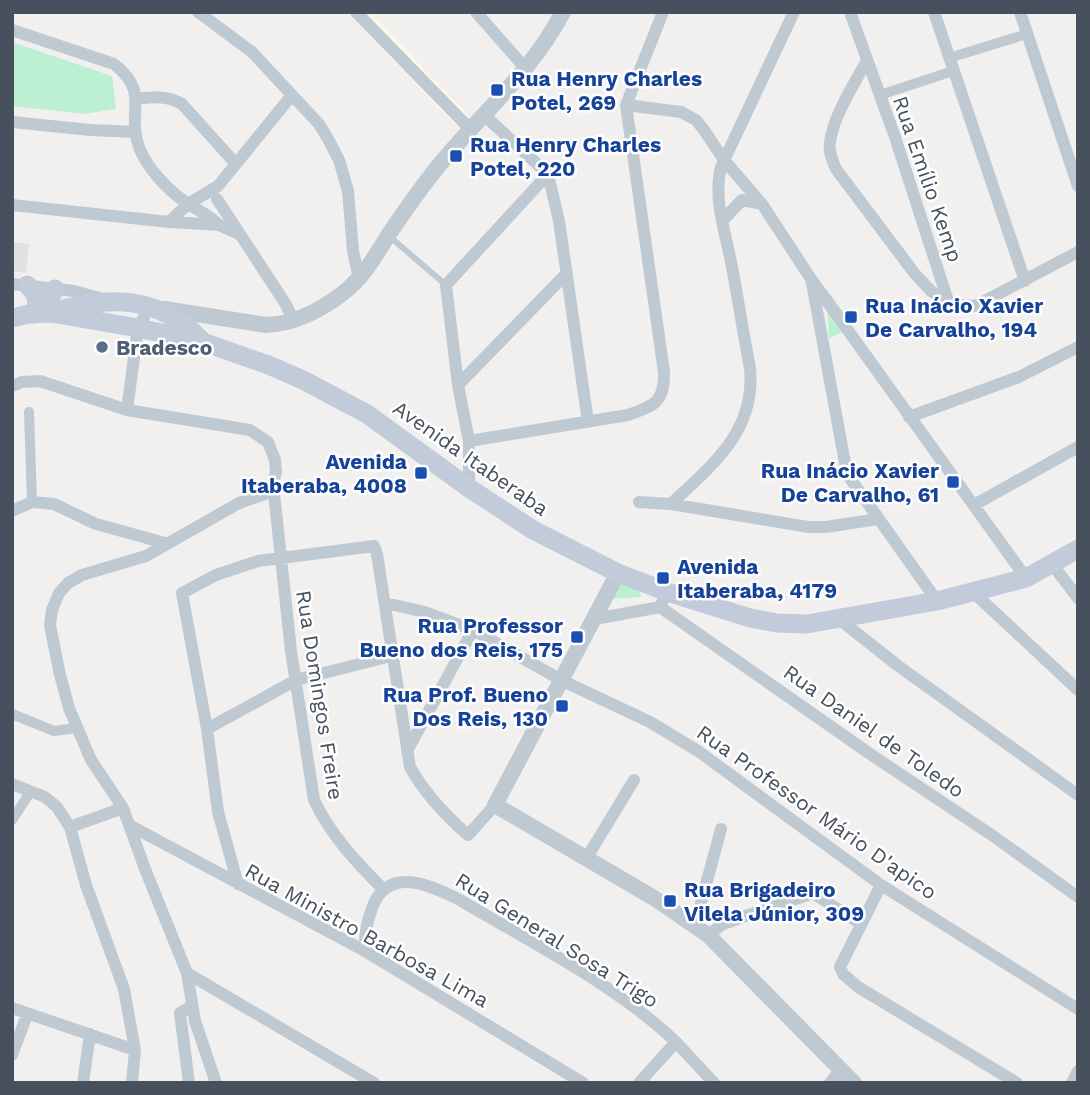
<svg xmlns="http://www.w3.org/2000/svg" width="1090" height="1095" viewBox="0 0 1090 1095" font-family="'Work Sans',sans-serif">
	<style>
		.commercial { fill: #fdf7e8 }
		.education { fill: #e3e0e1 }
		.green { fill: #bbf1d2 }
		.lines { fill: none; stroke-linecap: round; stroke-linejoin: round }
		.service { stroke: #bfc9d2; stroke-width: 6 }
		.pedestrian { stroke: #bfc9d2; stroke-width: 10 }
		.minor { stroke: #bfc9d2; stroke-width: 12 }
		.tertiary { stroke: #bfc9d2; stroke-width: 16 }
		.secondary { stroke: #c1cbd9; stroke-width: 19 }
		.transit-dot { fill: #1a4fb4; stroke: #fff; stroke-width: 2.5 }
		.service-dot { fill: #5c6f8a; stroke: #fff; stroke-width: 2.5 }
		.labels { text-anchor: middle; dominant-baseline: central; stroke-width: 5; stroke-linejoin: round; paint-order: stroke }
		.transit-label { font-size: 21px; font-weight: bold; fill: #164399; stroke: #fff; text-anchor: start }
		.street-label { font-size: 21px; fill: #46515d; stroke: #fff }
		.service-label { font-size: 21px; font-weight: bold; fill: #4e5e75; stroke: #fff; text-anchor: start }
	</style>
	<rect width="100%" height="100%" fill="#f2efef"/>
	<!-- commercial -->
	<path class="commercial" d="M347,12h23l98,103 -12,11z"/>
	<!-- education -->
	<path class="education" d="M12,242l17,2 -3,29 -14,-2z"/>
	<!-- green -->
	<path class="green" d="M12,42l100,34 4,33 -32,5 -72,-8z
		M826,288l27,38 -24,13z
		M623,579l16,7 2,11 -28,2z"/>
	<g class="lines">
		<!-- service -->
		<path class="service" d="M389,236l57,49"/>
		<!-- pedestrian -->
		<path class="pedestrian" d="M949,58l78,-24
			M880,95l73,-24
			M29,412l3,90
			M12,714l42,17 24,-3
			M12,820l19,-29"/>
		<!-- minor -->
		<path class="minor" d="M198,12l54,40 67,72 9,15 11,21 9,31 5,60 6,28
			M356,12l115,118
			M476,12l50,57
			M850,12l45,125 54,167
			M934,12l91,269
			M1020,12l58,174
			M12,30l102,34c37,29 12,48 25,83 8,22 30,44 49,57 11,7 21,11 31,21
			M867,60c-13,25 -33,54 -37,82 -2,10 3,19 6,27l79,105 16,17 18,13 26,2 103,-54
			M136,99c17,-2 31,-4 46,5l54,60
			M626,105l55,7 15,8 8,10 20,30 38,44 49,75 215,299
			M485,116l63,58 11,47 29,201
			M12,122l78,8 45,2
			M217,199l68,104 9,18
			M12,205l157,17
			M722,221l20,-21 19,4
			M239,234l-20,-9 -50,-3 19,-18 30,-18 74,-91
			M812,283l35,191 90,127
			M12,284l62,7 29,8
			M458,385l109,-112
			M12,386l10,-4 18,-1 87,29 123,20 18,12 7,18 1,12 -3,12 -8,10 -26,9 -93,53 -64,19 -14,8 -9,10 -7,17 -2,15 10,50 9,33 22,52 32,48 22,61 42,104 187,110
			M127,410l11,-82 6,-11
			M909,417l110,-40 59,-30
			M469,441l159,-26c25,-9 37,-12 36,-43l-38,-267 37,-93
			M273,484l18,167 23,149c16,34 42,62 69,89
			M469,488v-47l-11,-56 -12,-100 102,-111
			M639,502l32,2 137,23h18l52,-8
			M671,504c41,-39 85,-72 79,-136 -7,-35 -12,-71 -19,-106 -6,-31 -18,-64 -10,-95l73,-155
			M974,505l104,-58
			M12,511l20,-9 22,2 42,20 69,19
			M1052,564l26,34
			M667,592l-7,15 213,149 123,82 82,59
			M973,592l105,98
			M385,603l40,9 48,18 90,51 87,41 48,29 183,134 197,124
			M595,619l65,-12
			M839,619l58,46 181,130
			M207,729l89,-49 95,-24
			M407,751l66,-121
			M12,784l33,13 12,10 13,20 16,58 38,104 11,61 -3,33
			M129,825l236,126 218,132
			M70,827l53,-19
			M586,859l48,-79
			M238,884l-20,-72 -11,-83 -25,-136 34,-18 42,-14 116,-15 3,8 33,213c15,27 35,48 58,68l27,-30
			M881,885l-41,82 3,7 15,13 159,96
			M695,925l26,-96
			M708,935l15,-11 90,-31 48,31
			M365,951c-1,-16 2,-28 7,-43 16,-43 58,-23 88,-8 72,43 155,84 216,142l-37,41
			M187,973l8,48 21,62
			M12,1008l123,42
			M676,1042l38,41
			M12,1055l15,-40
			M83,1083l7,-49
			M189,1083l-9,-70 12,-7
			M830,1083l11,-14
			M1072,1083l6,-12"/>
		<!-- tertiary -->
		<path class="tertiary" d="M164,309l102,16c28,-1 55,-15 77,-32 20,-15 33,-38 46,-59 15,-22 30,-44 47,-65 43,-54 94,-94 127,-157
			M618,573l-123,232 159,93 54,37 146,148"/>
		<!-- secondary -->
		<path class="secondary" d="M27,285c10,7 12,17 8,29
			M56,311c55,-16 104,-15 146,30
			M51,313l-2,-14 6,-10
			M12,318l17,-4 22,-1 87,15 65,14 68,24 32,14 64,34 102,74 64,42 85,43 49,19 83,26 27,5 30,1 130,-23 89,-23 52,-29"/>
	</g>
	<!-- markers -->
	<g class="transit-dot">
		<rect x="490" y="83" width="14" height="14" rx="3.5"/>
		<rect x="449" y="149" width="14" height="14" rx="3.5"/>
		<rect x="844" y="310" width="14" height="14" rx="3.5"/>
		<rect x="414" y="466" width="14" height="14" rx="3.5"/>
		<rect x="946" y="475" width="14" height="14" rx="3.5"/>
		<rect x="656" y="571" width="14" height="14" rx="3.5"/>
		<rect x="570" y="630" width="14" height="14" rx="3.5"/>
		<rect x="555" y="699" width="14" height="14" rx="3.5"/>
		<rect x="663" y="894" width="14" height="14" rx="3.5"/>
	</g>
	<circle class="service-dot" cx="102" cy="347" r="7"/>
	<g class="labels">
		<!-- transit labels -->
		<g class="transit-label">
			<text x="511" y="78">Rua Henry Charles<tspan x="511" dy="24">Potel, 269</tspan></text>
			<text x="470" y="144">Rua Henry Charles<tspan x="470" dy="24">Potel, 220</tspan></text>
			<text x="865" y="305">Rua Inácio Xavier<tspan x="865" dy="24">De Carvalho, 194</tspan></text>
			<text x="407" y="461" text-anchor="end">Avenida<tspan x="407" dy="24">Itaberaba, 4008</tspan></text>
			<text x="939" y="470" text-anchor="end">Rua Inácio Xavier<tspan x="939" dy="24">De Carvalho, 61</tspan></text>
			<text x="677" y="566">Avenida<tspan x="677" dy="24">Itaberaba, 4179</tspan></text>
			<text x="563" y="625" text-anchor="end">Rua Professor<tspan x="563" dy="24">Bueno dos Reis, 175</tspan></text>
			<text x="548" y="694" text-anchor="end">Rua Prof. Bueno<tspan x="548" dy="24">Dos Reis, 130</tspan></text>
			<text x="684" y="889">Rua Brigadeiro<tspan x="684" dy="24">Vilela Júnior, 309</tspan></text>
		</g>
		<!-- street labels -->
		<g class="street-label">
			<text transform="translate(928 179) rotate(71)">Rua Emílio Kemp</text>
			<text transform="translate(471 458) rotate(35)">Avenida Itaberaba</text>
			<text transform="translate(320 695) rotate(81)">Rua Domingos Freire</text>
			<text transform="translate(874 731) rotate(35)">Rua Daniel de Toledo</text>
			<text transform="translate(817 812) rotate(35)">Rua Professor Mário D'apico</text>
			<text transform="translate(367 935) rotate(29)">Rua Ministro Barbosa Lima</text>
			<text transform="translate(557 940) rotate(32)">Rua General Sosa Trigo</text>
		</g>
		<!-- service labels -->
		<g class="service-label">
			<text x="116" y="347">Bradesco</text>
		</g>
	</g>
	<!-- border -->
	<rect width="1090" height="1095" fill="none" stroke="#46515d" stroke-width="28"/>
</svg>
